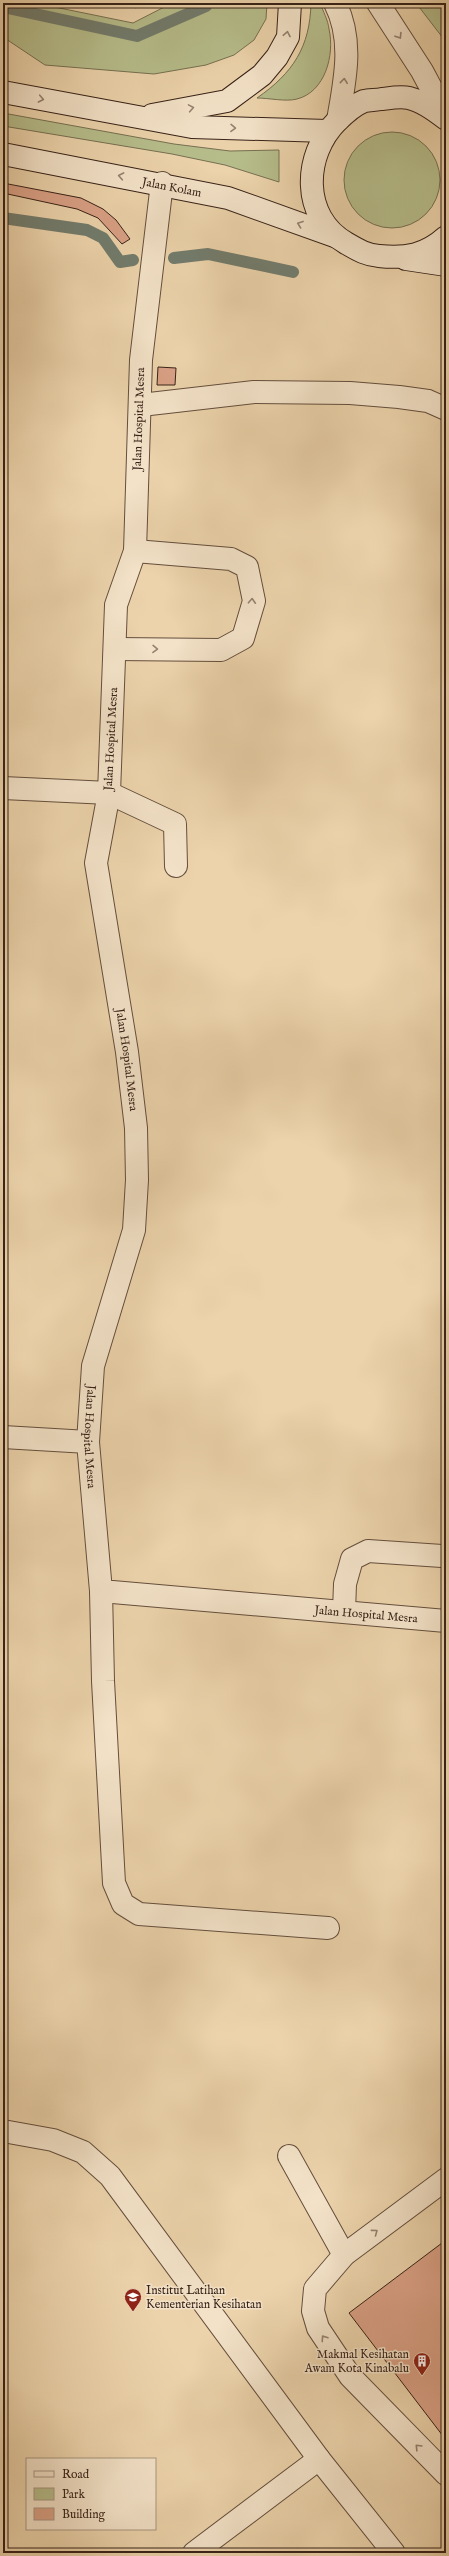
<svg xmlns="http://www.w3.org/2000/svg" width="449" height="2556" viewBox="0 0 449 2556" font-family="'IM FELL English',serif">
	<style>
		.green { fill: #b6bd8b; stroke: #767052 }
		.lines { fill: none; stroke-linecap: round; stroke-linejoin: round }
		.stream { stroke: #727c6d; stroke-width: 12 }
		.building { fill: #daa186; stroke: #372218 }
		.service-casing { stroke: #644e3d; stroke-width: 24 }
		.tertiary-casing { stroke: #644e3d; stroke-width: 24 }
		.secondary-casing { stroke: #372218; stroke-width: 24 }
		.path { stroke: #372218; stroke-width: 2.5; stroke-dasharray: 1 2; stroke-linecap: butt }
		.service { stroke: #f3e2c8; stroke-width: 22 }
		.tertiary { stroke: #f3e2c8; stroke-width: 22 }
		.secondary { stroke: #f3e2c8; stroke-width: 22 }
		.oneway { stroke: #958270 }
		.labels { text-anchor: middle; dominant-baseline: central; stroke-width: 3; stroke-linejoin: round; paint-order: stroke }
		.street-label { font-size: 12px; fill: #372218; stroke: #f3e2c8 }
		.poi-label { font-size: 12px; fill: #372218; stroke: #f3e2c8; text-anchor: start }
	</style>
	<rect width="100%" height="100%" fill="#ecd3ab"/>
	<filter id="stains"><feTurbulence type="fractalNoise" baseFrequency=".005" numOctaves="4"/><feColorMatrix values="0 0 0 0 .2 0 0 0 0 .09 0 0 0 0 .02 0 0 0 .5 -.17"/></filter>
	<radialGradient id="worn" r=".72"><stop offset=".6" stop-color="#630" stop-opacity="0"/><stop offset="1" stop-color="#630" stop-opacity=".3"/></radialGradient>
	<!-- green -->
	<path class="green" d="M3,3h32l98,20 39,-20h95l-1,16 -12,21 -20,15 -28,10 -52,9 -109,-9 -42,-28z
		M311,3h9c3,8 8,17 9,26 6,26 -4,63 -32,70 -11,3 -28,-1 -40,-1 36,-25 53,-51 54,-95z
		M416,3h30v39z
		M3,113l171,31 56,7 49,-1v32l-54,-17 -53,-11 -169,-28z
		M344 180a48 48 0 1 1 96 0a48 48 0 1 1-96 0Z"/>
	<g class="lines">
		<!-- stream -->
		<path class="stream" d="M3,7l134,29 69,-30 1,-3
			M3,218l84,12 16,8 17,24 13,-2
			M174,258l34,-4 85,18"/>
	</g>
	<!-- building -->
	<path class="building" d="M132,3h10l-7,5z
		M3,183l78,15 22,11 13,11 14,19 -8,5 -24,-26 -21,-9 -74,-16z
		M158,367l18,1 -1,17h-18z
		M446,2240v200l-97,-127z"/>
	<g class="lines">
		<!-- service casing -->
		<g class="service-casing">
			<g id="service">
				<path id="s1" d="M162,183l-21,177 -6,191 -19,54 -7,188 -13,70 31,189 9,76 1,52 -3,50 -41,136 -5,76 13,149 345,30"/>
				<path d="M141,405l113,-13 96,1 49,4 29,4 18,8"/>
				<path d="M116,649l105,1 22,-12 11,-37 -7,-34 -16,-8 -96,-8"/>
				<path d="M3,788l106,5 66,31 1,42"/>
				<path d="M3,1437l85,5"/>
				<path d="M101,1591l2,90 11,202 9,21 16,10 189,14"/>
				<path d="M344,1611l1,-27 7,-25 16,-8 74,5"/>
				<path d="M3,2131l50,9 30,12 27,24 209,283 75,94"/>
				<path d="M289,2156l55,99"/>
				<path d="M446,2179l-102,76 -29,34 -2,22 5,17 32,48 96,98"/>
				<path d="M194,2553l125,-94"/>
			</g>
		</g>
		<!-- tertiary casing -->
		<g class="tertiary-casing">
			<path id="tertiary" d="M335,3c19,37 10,77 3,117
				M378,3l44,68 24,45"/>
		</g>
		<!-- secondary casing -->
		<g class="secondary-casing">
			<g id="secondary">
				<path d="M3,92l189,35 135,4"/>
				<path d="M152,115l75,-14 35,-26 15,-18 11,-20 2,-34"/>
				<path d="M446,119c-10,-8 -24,-18 -37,-21 -8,-2 -19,0 -27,1 -6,1 -13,1 -18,2 -10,4 -20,13 -27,20 -34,34 -36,96 9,122 12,7 20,12 33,13 27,3 47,-1 67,-19"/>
				<path id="s2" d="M3,154l225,44 109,39"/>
				<path d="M406,259l40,6"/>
			</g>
		</g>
		<!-- path -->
		<path class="path" d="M3,428h1"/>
		<!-- service -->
		<use href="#service" class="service"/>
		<!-- tertiary -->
		<use href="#tertiary" class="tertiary"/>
		<!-- secondary -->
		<use href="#secondary" class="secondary"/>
	</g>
	<!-- one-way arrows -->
	<defs><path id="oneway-chevron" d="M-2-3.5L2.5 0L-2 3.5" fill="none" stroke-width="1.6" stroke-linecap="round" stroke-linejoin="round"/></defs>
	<g class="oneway">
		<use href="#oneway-chevron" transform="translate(287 34) rotate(-79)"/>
		<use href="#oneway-chevron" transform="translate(399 36) rotate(58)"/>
		<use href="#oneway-chevron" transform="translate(344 81) rotate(-84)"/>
		<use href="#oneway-chevron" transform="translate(41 99) rotate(11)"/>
		<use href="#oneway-chevron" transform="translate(191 108) rotate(-10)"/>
		<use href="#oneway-chevron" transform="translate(233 128) rotate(1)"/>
		<use href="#oneway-chevron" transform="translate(121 176) rotate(-169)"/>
		<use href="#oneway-chevron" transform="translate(300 224) rotate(-160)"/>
		<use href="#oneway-chevron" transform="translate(252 601) rotate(-87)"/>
		<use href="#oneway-chevron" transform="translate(155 649) rotate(1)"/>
		<use href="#oneway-chevron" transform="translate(375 2232) rotate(-36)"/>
		<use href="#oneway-chevron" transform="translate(324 2338) rotate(-124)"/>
		<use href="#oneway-chevron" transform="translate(418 2447) rotate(-134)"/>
	</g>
	<!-- icons -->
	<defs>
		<g id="school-pin" transform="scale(0.9)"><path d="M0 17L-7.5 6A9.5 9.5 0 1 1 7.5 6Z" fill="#8f2418" stroke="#f3e2c8"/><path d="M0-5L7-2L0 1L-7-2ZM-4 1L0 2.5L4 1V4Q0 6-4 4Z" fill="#fff"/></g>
		<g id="building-pin" transform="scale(0.9)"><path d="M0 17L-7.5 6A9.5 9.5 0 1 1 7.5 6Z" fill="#8f2418" stroke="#f3e2c8"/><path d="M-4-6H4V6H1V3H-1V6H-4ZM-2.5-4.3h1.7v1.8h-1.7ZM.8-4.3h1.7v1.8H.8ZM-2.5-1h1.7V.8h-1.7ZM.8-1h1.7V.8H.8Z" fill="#fff"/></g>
	</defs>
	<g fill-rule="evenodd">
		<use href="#school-pin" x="133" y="2297"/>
		<use href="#building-pin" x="422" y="2361"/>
	</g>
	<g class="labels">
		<!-- street labels -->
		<g class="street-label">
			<text stroke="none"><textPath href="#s2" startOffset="172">Jalan Kolam</textPath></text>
			<text transform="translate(139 419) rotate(-88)">Jalan Hospital Mesra</text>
			<text transform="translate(111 739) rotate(-87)">Jalan Hospital Mesra</text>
			<text stroke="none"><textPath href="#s1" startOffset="885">Jalan Hospital Mesra</textPath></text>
			<text stroke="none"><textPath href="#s1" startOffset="1269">Jalan Hospital Mesra</textPath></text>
			<text stroke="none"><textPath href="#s1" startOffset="1690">Jalan Hospital Mesra</textPath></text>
		</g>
		<!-- poi labels -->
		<g class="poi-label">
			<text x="146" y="2290">Institut Latihan<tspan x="146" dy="14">Kementerian Kesihatan</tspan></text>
			<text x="409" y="2354" text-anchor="end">Makmal Kesihatan<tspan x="409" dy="14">Awam Kota Kinabalu</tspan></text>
		</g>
	</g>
	<!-- margin -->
	<rect width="449" height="2556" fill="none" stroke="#ecd3ab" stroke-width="16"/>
	<rect x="4" y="4" width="441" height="2548" fill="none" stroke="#372218" stroke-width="2"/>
	<rect x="8" y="8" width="433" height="2540" fill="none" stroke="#372218"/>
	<!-- legend -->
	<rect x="26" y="2458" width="130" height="72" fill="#f3e2c8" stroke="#a89582"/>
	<rect x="34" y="2471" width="20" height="6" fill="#f3e2c8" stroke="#a89582"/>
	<text x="62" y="2478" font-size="12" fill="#372218">Road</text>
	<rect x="34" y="2488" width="20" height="12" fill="#b6bd8b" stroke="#a89582"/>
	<text x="62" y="2498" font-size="12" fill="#372218">Park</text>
	<rect x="34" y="2508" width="20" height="12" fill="#daa186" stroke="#a89582"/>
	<text x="62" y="2518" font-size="12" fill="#372218">Building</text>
	<rect width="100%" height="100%" filter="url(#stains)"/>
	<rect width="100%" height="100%" fill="url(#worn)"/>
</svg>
